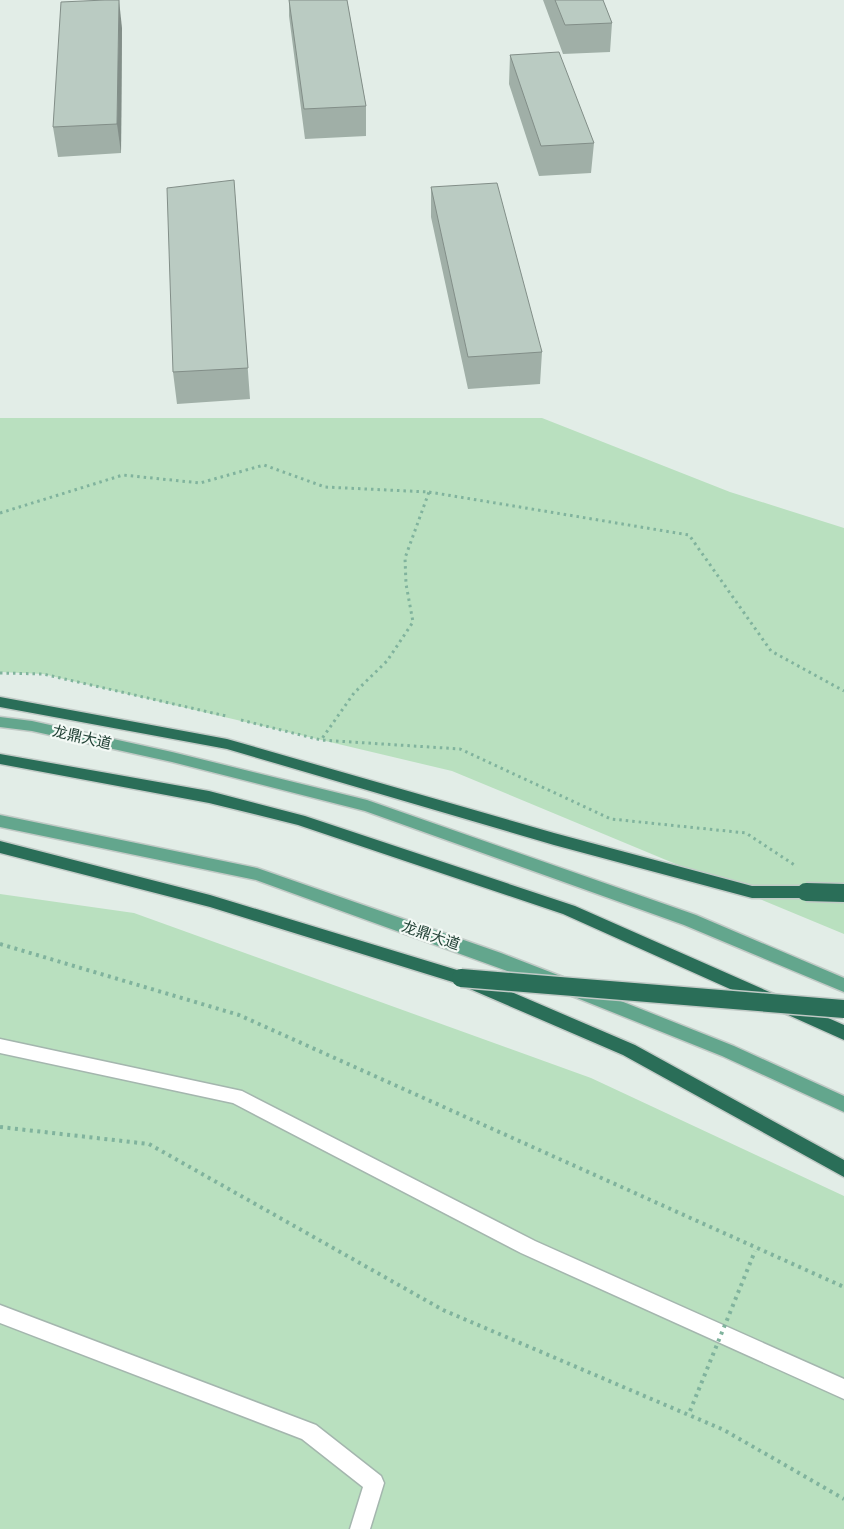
<svg xmlns="http://www.w3.org/2000/svg" width="844" height="1529" viewBox="0 0 844 1529" font-family="Manrope,'Noto Sans SC',sans-serif">
	<style>
		.green { fill: #b9e0bf }
		.lines { fill: none; stroke-linecap: round; stroke-linejoin: round }
		.lane-casing { stroke: #a4b6ae; stroke-width: 3 }
		.primary-casing { stroke: #c1cac6; stroke-width: 3 }
		.highway-casing { stroke: #c1cac6; stroke-width: 3 }
		.path-far1 { stroke: #80b39d; stroke-width: 3; stroke-dasharray: 2.5 4; stroke-linecap: butt }
		.path { stroke: #80b39d; stroke-width: 4; stroke-dasharray: 3 4.5; stroke-linecap: butt }
		.lane { fill: #fff; fill-rule: evenodd }
		.primary { fill: #63a68d; fill-rule: evenodd }
		.highway { fill: #2a6e58; fill-rule: evenodd }
		.highway-bridge-casing { stroke: #c1cac6; stroke-width: 21; stroke-linecap: butt }
		.path-bridge { stroke: #80b39d; stroke-width: 4; stroke-dasharray: 3 4.5; stroke-linecap: butt }
		.highway-bridge { stroke: #2a6e58; stroke-width: 18 }
		.wall { fill: #a0afa7 }
		.shaded-wall { fill: #828e88 }
		.building { fill: #bacbc2; stroke: #828e88 }
		.labels { text-anchor: middle; dominant-baseline: central; stroke-width: 4.5; stroke-linejoin: round; paint-order: stroke }
		.street-label { font-size: 15px; fill: #204034; stroke: #f3f9f5 }
	</style>
	<rect width="100%" height="100%" fill="#e2ede7"/>
	<!-- green -->
	<path class="green" d="M0,418h542l188,74 114,36v406l-392,-163 -409,-97 -43,-2z
		M0,894l134,19 457,165 253,118v333h-844z"/>
	<g class="lines">
		<!-- lane casing -->
		<g class="lane-casing">
			<path id="lane" d="M0,1039l242,52 293,150 309,138v20l-323,-146 -288,-150 -233,-50z
				M0,1305l316,120 65,51 3,7 -14,46h-20l13,-42 -61,-48 -302,-116z"/>
		</g>
		<!-- primary casing -->
		<g class="primary-casing">
			<path id="primary" d="M0,717l32,4 140,31 195,48 329,115 148,63v14l-160,-67 -319,-114 -193,-49 -140,-31 -32,-4z
				M0,815l257,53 244,85 62,24 2,5 -2,5 -6,2 -301,-109 -256,-53z
				M578,984l156,62 110,50v16l-122,-56 -150,-60 -2,-5 2,-5z"/>
		</g>
		<!-- highway casing -->
		<g class="highway-casing">
			<path id="highway" d="M0,697l227,42 327,94 198,53h54l6,2 2,4 -2,4 -6,2h-54l-198,-53 -327,-96 -227,-42z
				M0,754l209,37 96,25 270,90 269,119v15l-281,-126 -265,-89 -89,-22 -209,-39z
				M0,841l210,54 257,78 168,72 209,115v17l-221,-122 -167,-72 -246,-76 -210,-54z"/>
		</g>
		<!-- path-far1 -->
		<path class="path-far1" d="M429,492l260,43 82,116 73,40
			M0,513l123,-38 77,8 64,-18 61,22 104,5 -24,66 1,26 7,38 -26,39 -33,32 -33,47
			M0,673l43,1 183,42
			M241,720l80,20 139,9 151,70 135,14 50,33"/>
		<!-- path -->
		<path class="path" d="M0,944l239,71 605,272
			M0,1127l149,17 294,166 281,120 120,69"/>
		<!-- lane -->
		<use href="#lane" class="lane"/>
		<!-- primary -->
		<use href="#primary" class="primary"/>
		<!-- highway -->
		<use href="#highway" class="highway"/>
		<!-- highway-bridge casing -->
		<g class="highway-bridge-casing">
			<path id="highway-bridge" d="M806,892l38,1
				M461,978l383,31"/>
		</g>
		<!-- path-bridge -->
		<path class="path-bridge" d="M690,1411l65,-160"/>
		<!-- highway-bridge -->
		<use href="#highway-bridge" class="highway-bridge"/>
	</g>
	<!-- wall -->
	<path class="wall" d="M289,0h58l19,106v30l-61,3 -16,-123z
		M543,0h60l9,23 -2,29 -47,2z
		M122,28l-1,125 -63,4 -5,-30z
		M510,55l84,88 -3,30 -52,3 -30,-92z
		M234,180l16,219 -73,5 -4,-32z
		M431,187l111,165 -2,32 -72,5 -37,-172z"/>
	<!-- shaded-wall -->
	<path class="shaded-wall" d="M119,0l3,28 -1,125 -4,-29z"/>
	<!-- building -->
	<path class="building" d="M105,0h14l-2,124 -64,3 8,-125z
		M289,0h58l19,106 -62,3z
		M555,0h48l9,23 -47,2z
		M559,52l35,91 -53,3 -31,-91z
		M234,180l14,188 -75,4 -6,-184z
		M497,183l45,169 -74,5 -37,-170z"/>
	<g class="labels">
		<!-- street labels -->
		<g class="street-label">
			<text transform="translate(82 737) rotate(13)">龙鼎大道</text>
			<text transform="translate(431 935) rotate(19)">龙鼎大道</text>
		</g>
	</g>
</svg>
